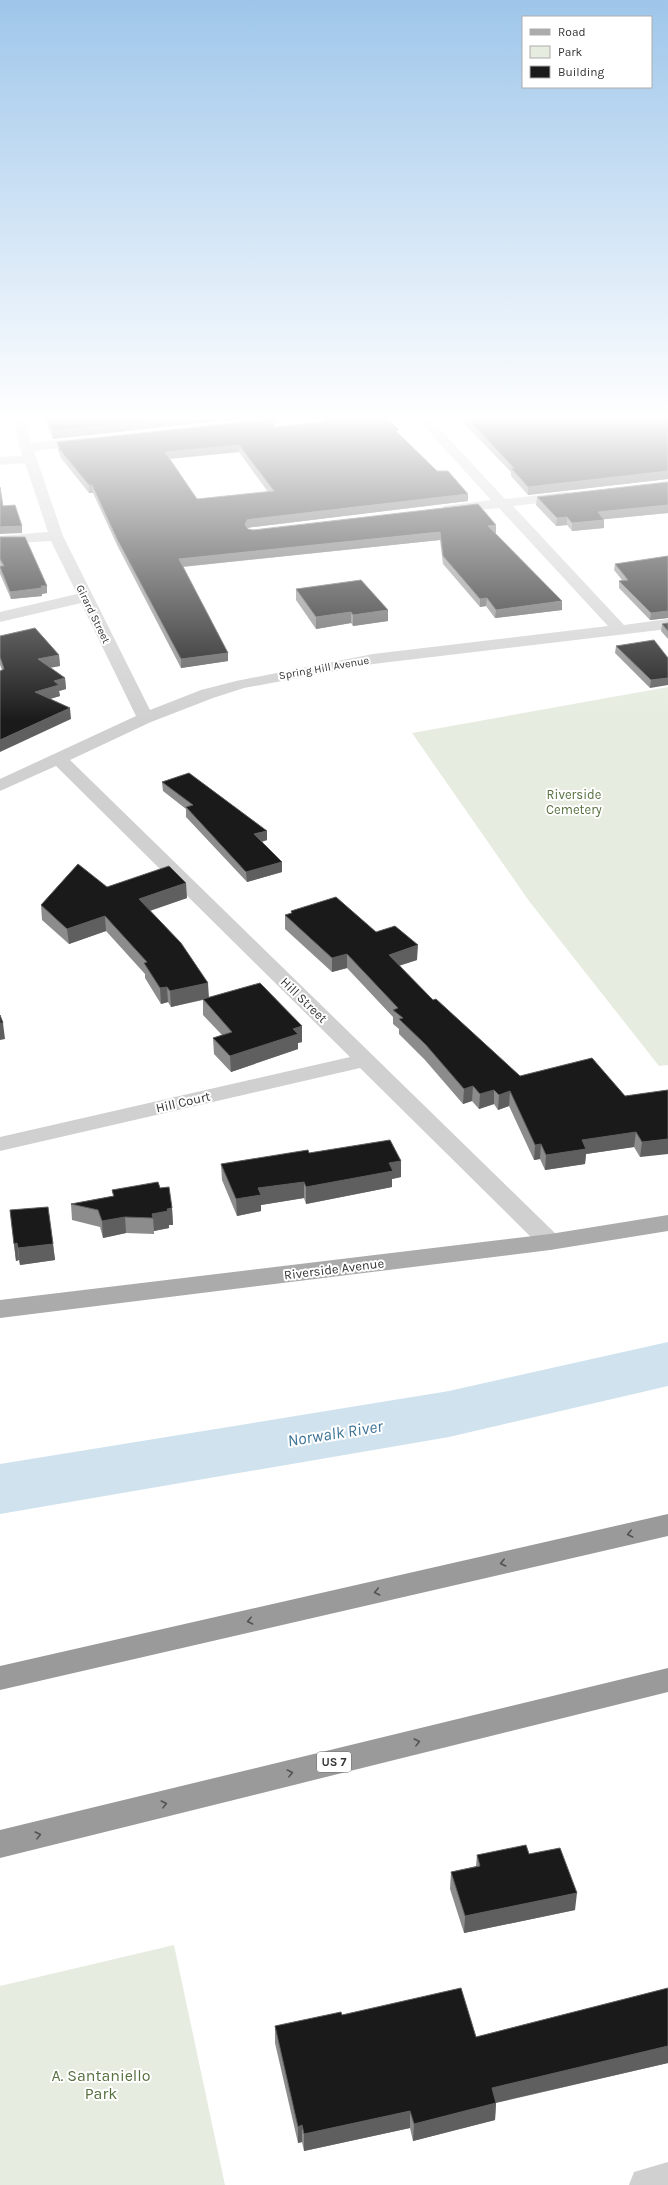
<svg xmlns="http://www.w3.org/2000/svg" width="668" height="2185" viewBox="0 0 668 2185" font-family="Karla,sans-serif">
	<style>
		.green { fill: #e6ecdf }
		.lines { fill: none; stroke-linecap: round; stroke-linejoin: round }
		.river { fill: #cfe2ee; fill-rule: evenodd }
		.minor { fill: #d0d0d0; fill-rule: evenodd }
		.major { fill: #ababab; fill-rule: evenodd }
		.highway { fill: #9a9a9a; fill-rule: evenodd }
		.wall { fill: #8c8c8c; fill-rule: evenodd }
		.shaded-wall { fill: #5f5f5f }
		.building { fill: #1a1a1a; stroke: #5f5f5f; fill-rule: evenodd }
		.oneway { stroke: #525252 }
		.labels { text-anchor: middle; dominant-baseline: central; stroke-width: 4; stroke-linejoin: round; paint-order: stroke }
		.far-street-label { font-size: 11px; fill: #333; stroke: #fff }
		.shield { fill: #fff; stroke: #707070; stroke-width: 1 }
		.shield-label { font-size: 12px; font-weight: bold; fill: #333 }
		.park-label { font-size: 13px; fill: #56703f; stroke: #fff }
		.street-label { font-size: 13px; fill: #333; stroke: #fff }
		.near-park-label { font-size: 16px; fill: #56703f; stroke: #fff }
		.near-water-label { font-size: 17px; font-style: italic; fill: #3f7597; stroke: #fff }
	</style>
	<rect width="100%" height="100%" fill="#fff"/>
	<!-- green -->
	<path class="green" d="M668,687v378l-9,1 -130,-165 -117,-168z
		M174,1945l51,240h-225v-199z"/>
	<g class="lines">
		<!-- river -->
		<path class="river" d="M668,1342v44l-219,51 -449,77v-50l449,-73z"/>
		<!-- minor -->
		<path class="minor" d="M12,415h12l7,28 56,-6 7,4 -7,4 -53,6 29,85 87,174 51,-20 35,-9 137,-27 235,-28 -109,-118 -50,5 -5,-1 -2,-3 2,-3 47,-6 -77,-85h13l78,84 61,-7 5,1 2,3 -2,3 -5,1 -53,6 111,119 44,-6v10l-295,35 -129,24 -31,10 -62,24 -81,38 488,476 4,6 -4,6 -8,2 -8,-2 -182,-180 -360,83v-14l350,-80 -294,-291 -56,25v-12l136,-63 -55,-113 -81,19v-10l77,-18 -26,-53 -51,3v-8l48,-4 -23,-69 -25,2v-8l22,-1z
			M287,415h41l-6,4 -78,9 -6,-4 6,-4z
			M668,2162v23h-39l5,-13z"/>
		<!-- major -->
		<path class="major" d="M668,1215v16l-118,19 -550,68v-18l550,-66z"/>
		<!-- highway -->
		<path class="highway" d="M668,1514v22l-668,154v-24z
			M668,1668v24l-668,166v-28z"/>
	</g>
	<!-- wall -->
	<path class="wall" d="M43,415h228l-218,24 -10,-22z
		M322,415l77,19 38,37 31,23v7l-215,26 -6,1 1,1 5,1 243,-5v8h-1l67,77 -67,8 -9,-12 -6,1 -37,-43 -3,-24 -257,27 45,86v8l-47,7 -63,-121 -25,-54h-4l-28,-35 -3,-8 -1,-8 217,-15 48,-5zM239,452l29,40 -71,7 -27,-40z
		M456,415h212v64l-140,16 -17,-19v-4z
		M668,482v31l-64,6v9l-32,3 -5,-6 -11,1 -20,-21 1,-8z
		M0,537l47,56 -5,1v2l-31,3 -11,-25v-8h1l-1,-2z
		M668,556v62l-18,2 -31,-32v-7l3,-1 -8,-10 1,-6z
		M296,589l92,21v11l-35,5 -2,-3 -35,6 -20,-29z
		M668,623v16l-7,-8 1,-7z
		M0,636l59,19 1,11 -10,1 15,11 1,11 -7,2 1,5 -10,3 21,20 -69,-49 -2,-5z
		M616,646l52,12 -18,30 -35,-35z
		M162,782l105,58 -5,2 20,30 -35,10 -61,-65v-8l-23,-18z
		M107,887l80,11 -37,13 59,86 93,29v16l-4,1v6l-67,23 -17,-18 -1,-16 9,-3 -19,-20v-15l-32,7 -3,-5 -7,2 -16,-26v-4l-39,-43 -37,13 -27,-24 -1,-15z
		M291,911l85,21 41,28 -18,6 34,34 87,76 105,20 43,-6 -28,67 -6,-10 -48,7 -1,10 -40,6 -5,-11 -6,1 -25,-54 -11,4 -4,-6 -15,5 -7,-8 -9,3 -38,-44 -26,-26v-5l-6,-5v-7l-46,-49 -15,4 -47,-43v-14l6,-2z
		M309,1153l92,8v16l-9,2v8l-86,17 -2,-6 -43,7v6l-24,5 -15,-36 -1,-16z
		M160,1188l12,20 1,17h-4v3l-15,3v3l-28,-1 -23,5 -3,-11 -28,-7 -1,-16 42,-8 -1,-6z
		M10,1210l43,34 2,16 -35,5 -1,-5 -3,1z
		M529,1854l46,56 -111,23 -14,-44 1,-17 25,-6 1,-11z
		M668,1988v75l-172,40 -1,17 -82,21 -3,-13 -106,23 -2,-9 -4,1 -23,-100v-17l67,-11 134,22z"/>
	<!-- shaded-wall -->
	<path class="shaded-wall" d="M201,415h70l-218,24 -1,-8z
		M239,445v7l-73,7 -1,-7z
		M668,471v8l-140,16v-8z
		M89,485h3l1,8h-4z
		M468,494v7l-215,26 -6,1 -2,-3 2,-5 6,-1z
		M668,505v8l-71,7 1,-8z
		M567,517v8l-11,1 1,-8z
		M604,520v8l-32,3v-8z
		M496,525v8l-9,1 1,-8z
		M22,526v7l-22,1v-7z
		M440,532v8l-261,27v-8z
		M41,586h6v7l-5,1v2l-31,3 -1,-7z
		M487,598l-1,8 -6,1v-8z
		M562,601v9l-67,8 1,-8z
		M388,610v11l-35,5v-11z
		M668,611v7l-18,2 1,-7z
		M351,612v11l-35,6v-12z
		M228,653v8l-47,7v-9z
		M59,655l1,11 -21,4 -1,-11z
		M65,678l1,11 -7,2 1,5 -24,7 -1,-11 19,-11z
		M668,678v7l-18,3 1,-8z
		M70,708l1,11 -71,33v-12z
		M267,831v9l-13,4v-10z
		M282,862v10l-35,10 -1,-10z
		M186,883l1,15 -47,16 -1,-15z
		M105,916l1,15 -37,13 -2,-15z
		M418,945l-1,15 -29,9 1,-14z
		M347,954v14l-15,4v-14z
		M208,983l1,15 -38,9 -1,-16z
		M167,987l1,15 -7,2 -1,-16z
		M0,1023h3l2,16 -5,1z
		M302,1026v16l-4,1v6l-67,23 -1,-16 63,-27z
		M473,1086l-1,15 -9,3 1,-15z
		M494,1090v14l-15,5 1,-15z
		M510,1091l-1,15 -11,4 1,-15z
		M636,1132l-2,15 -48,7 -1,10 -40,6 1,-15 36,-15z
		M668,1139v15l-28,3 2,-15z
		M541,1144l-1,15 -6,1 1,-15z
		M401,1161v16l-9,2v8l-86,17v-17l83,-24z
		M304,1182v16l-43,7v6l-24,5 -1,-17 22,-11z
		M172,1208l1,17h-4v3l-15,3 -1,-13 -1,-4 15,-5z
		M125,1217l1,16 -23,5 -1,-17z
		M17,1243l2,17 -3,1 -2,-17z
		M53,1244l2,16 -35,5 -2,-17z
		M577,1893l-2,17 -111,23 1,-17z
		M668,2046v17l-178,41 2,-16z
		M496,2103l-1,17 -82,21 1,-17z
		M410,2111v17l-106,23v-17z
		M302,2125v17l-4,1v-16z"/>
	<!-- building -->
	<path class="building" d="M45,415h156l-149,16z
		M322,415h62l15,15 -3,1 41,40h11l20,23 -215,25 -6,1 -2,5 3,4 5,1 225,-26 18,21 -8,1 74,75 -66,9 -9,-12 -7,1 -37,-43 -3,-24 -261,27 49,94 -47,6 -64,-120 -25,-54h-3l-29,-35 -3,-8 216,-23 1,8 50,-5zM239,445l35,46 -77,8 -32,-47z
		M464,415h204v56l-140,16 -17,-19h3z
		M668,482v23l-70,7 6,8 -32,3 -5,-6 -10,1 -20,-21z
		M0,487l3,19 12,-1 7,21 -22,1z
		M0,537h25l22,49h-6l1,2 -32,4 -10,-25v-1h4l-4,-7z
		M668,556v55l-17,2 -32,-32 9,-1 -13,-16z
		M361,580l27,30 -35,5 -2,-3 -35,5 -20,-28z
		M668,623v8l-6,-7z
		M35,628l24,27 -21,4 27,19 -11,3 5,4 -24,7 35,16 -70,32v-69l4,-2 -4,-12v-21z
		M654,640l14,18v20l-17,2 -35,-34z
		M189,773l78,58 -13,3 28,28 -36,10 -60,-65 7,-2 -31,-23z
		M78,864l29,23 62,-21 17,17 -47,16 42,44 27,40 -38,8 -3,-4 -7,1 -16,-25 3,-1 -42,-46 -38,13 -26,-24z
		M336,897l40,35 19,-6 23,19 -29,10 44,45 3,-1 84,77 72,-18 33,38 43,-6v49l-26,3 -6,-10 -54,8 4,9 -40,6 -5,-11 -6,1 -25,-54 -11,4 -5,-5 -14,4 -7,-8 -9,3 -38,-44 -27,-26 4,-1 -10,-8 5,-2 -51,-54 -15,4 -47,-43 7,-2 -1,-2z
		M260,983l42,43 -9,3 5,5 -68,22 -17,-18 19,-6 -29,-33z
		M0,1015l3,8h-3z
		M390,1140l11,21 -12,2 4,8 -87,16 -2,-5 -46,6 3,7 -25,4 -15,-35 87,-14 1,3z
		M158,1182l2,6 9,-1 3,21 -5,1 1,2 -16,3 1,4 -28,-1 -23,4 -4,-11 -27,-6 43,-8 -2,-6z
		M48,1207l5,37 -35,4 -1,-5 -3,1 -4,-34z
		M526,1845l3,9 31,-6 17,45 -112,23 -14,-44 29,-6 -3,-11z
		M461,1988l15,49 192,-49v58l-176,42 4,15 -82,21 -4,-13 -106,23 -2,-9 -4,2 -23,-101 66,-14 1,3z"/>
	<!-- one-way arrows -->
	<defs><path id="oneway-chevron" d="M-2-3.5L2.5 0L-2 3.5" fill="none" stroke-width="1.6" stroke-linecap="round" stroke-linejoin="round"/></defs>
	<g class="oneway">
		<use href="#oneway-chevron" transform="translate(630 1534) rotate(167)"/>
		<use href="#oneway-chevron" transform="translate(503 1563) rotate(167)"/>
		<use href="#oneway-chevron" transform="translate(377 1592) rotate(167)"/>
		<use href="#oneway-chevron" transform="translate(250 1621) rotate(167)"/>
		<use href="#oneway-chevron" transform="translate(417 1742) rotate(-14)"/>
		<use href="#oneway-chevron" transform="translate(290 1773) rotate(-14)"/>
		<use href="#oneway-chevron" transform="translate(164 1804) rotate(-14)"/>
		<use href="#oneway-chevron" transform="translate(38 1835) rotate(-14)"/>
	</g>
	<!-- sky -->
	<linearGradient id="sky" x2="0" y2="1"><stop stop-color="#9ec6ea"/><stop offset="0.58" stop-color="#fff"/><stop offset="1" stop-color="#fff" stop-opacity="0"/></linearGradient>
	<rect width="668" height="721" fill="url(#sky)"/>
	<g class="labels">
		<!-- far-street labels -->
		<g class="far-street-label">
			<text transform="translate(93 614) rotate(64)">Girard Street</text>
			<text transform="translate(324 668) rotate(-10)">Spring Hill Avenue</text>
		</g>
		<!-- shield labels -->
		<rect class="shield" x="317" y="1752" width="34" height="20" rx="3"/>
		<g class="shield-label">
			<text x="334" y="1762">US 7</text>
		</g>
		<!-- park labels -->
		<g class="park-label">
			<text x="574" y="794">Riverside<tspan x="574" dy="15">Cemetery</tspan></text>
		</g>
		<!-- street labels -->
		<g class="street-label">
			<text transform="translate(304 1000) rotate(44)">Hill Street</text>
			<text transform="translate(183 1102) rotate(-13)">Hill Court</text>
			<text transform="translate(334 1269) rotate(-7)">Riverside Avenue</text>
		</g>
		<!-- near-park labels -->
		<g class="near-park-label">
			<text x="101" y="2075">A. Santaniello<tspan x="101" dy="18">Park</tspan></text>
		</g>
		<!-- near-water labels -->
		<g class="near-water-label">
			<text transform="translate(335 1433) rotate(-9)">Norwalk River</text>
		</g>
	</g>
	<!-- legend -->
	<rect x="522" y="16" width="130" height="72" fill="#ffffff" stroke="#adadad"/>
	<rect x="530" y="29" width="20" height="6" fill="#ababab" stroke="#adadad"/>
	<text x="558" y="36" font-size="12" fill="#333333">Road</text>
	<rect x="530" y="46" width="20" height="12" fill="#e6ecdf" stroke="#adadad"/>
	<text x="558" y="56" font-size="12" fill="#333333">Park</text>
	<rect x="530" y="66" width="20" height="12" fill="#1a1a1a" stroke="#adadad"/>
	<text x="558" y="76" font-size="12" fill="#333333">Building</text>
</svg>
